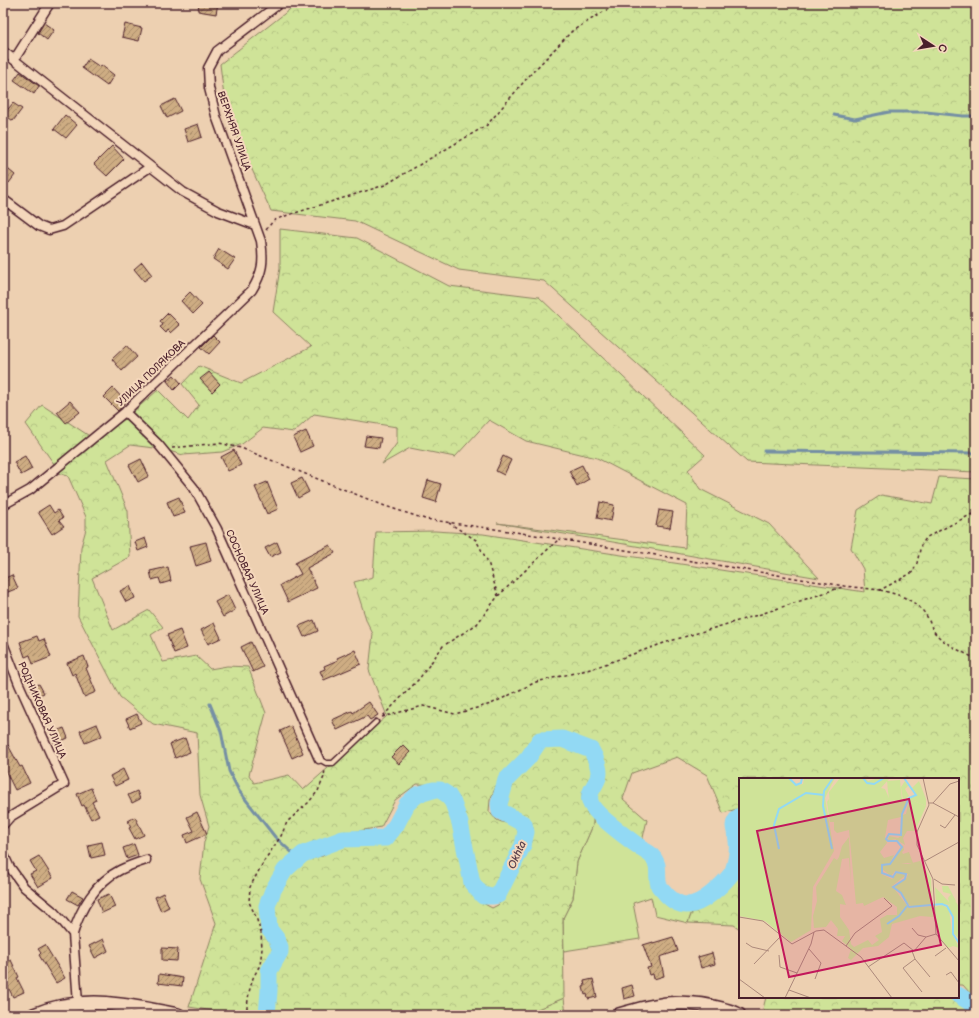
<svg xmlns="http://www.w3.org/2000/svg" width="979" height="1018" viewBox="0 0 979 1018" font-family="'Balsamiq Sans',sans-serif">
	<style>
		.grass { fill: #cfe398; stroke: #8c8162 }
		.forest { fill: url(#forest-crowns); stroke: #8c8162 }
		.lines { fill: none; stroke-linecap: round; stroke-linejoin: round }
		.stream { stroke: #758fa4; stroke-width: 3 }
		.river { stroke: #92d9f4; stroke-width: 17 }
		.building { fill: url(#building-hatch); stroke: #4a1f2b }
		.service-casing { stroke: #4a1f2b; stroke-width: 7 }
		.minor-casing { stroke: #4a1f2b; stroke-width: 11 }
		.primary-casing { stroke: #4a1f2b; stroke-width: 16 }
		.path { stroke: #4a1f2b; stroke-width: 1.5; stroke-dasharray: 3 3; stroke-linecap: butt }
		.service { stroke: #f4d7bb; stroke-width: 4 }
		.minor { stroke: #f4d7bb; stroke-width: 8 }
		.primary { stroke: #f4d7bb; stroke-width: 13 }
		.labels { text-anchor: middle; dominant-baseline: central; stroke-width: 4; stroke-linejoin: round; paint-order: stroke }
		.street-label { font-size: 10px; fill: #4a1f2b; stroke: #f4d7bb }
		.water-label { font-size: 11px; font-style: italic; fill: #553b49; stroke: #f4d7bb }
		.inset-river { fill: none; stroke: #92d9f4; stroke-width: 2 }
		.inset-road { fill: none; stroke: #ac897b; stroke-width: 1 }
		.view { fill: #c2185b; fill-opacity: 0.15; stroke: #c2185b; stroke-width: 2 }
		.inset-edge { fill: none; stroke: #4a1f2b; stroke-width: 2 }
	</style>
	<defs>
		<pattern id="forest-crowns" width="20" height="18" patternUnits="userSpaceOnUse"><rect width="20" height="18" fill="#cfe398"/><path d="M2 6a3 3 0 1 1 6 0M12 15a3 3 0 1 1 6 0" fill="none" stroke="#b3c283"/></pattern>
		<pattern id="building-hatch" width="6" height="6" patternUnits="userSpaceOnUse"><rect width="6" height="6" fill="#cead83"/><path d="M-1 1l2-2M0 6l6-6M5 7l2-2" fill="none" stroke="#a98c6b"/></pattern>
	</defs>
	<rect width="100%" height="100%" fill="#edd0b1"/>
	<filter id="ink" filterUnits="userSpaceOnUse"><feTurbulence type="fractalNoise" baseFrequency=".025" numOctaves="2"/><feDisplacementMap in="SourceGraphic" scale="8" xChannelSelector="R" yChannelSelector="G"/><feConvolveMatrix kernelMatrix="1 2 1 2 8 2 1 2 1" color-interpolation-filters="sRGB"/></filter>
	<g filter="url(#ink)">
		<!-- grass -->
		<path class="grass" d="M593,817l37,30 18,10 6,10 1,19 17,21 20,5 -4,11 -33,-8 -4,-18 -18,6 7,36 -76,12 -1,-33 10,-20 4,-36 16,-37z
			M564,998l2,17h-43l1,-1z"/>
		<!-- forest -->
		<path class="forest" d="M298,3h678v469l-229,-10 -203,-181 -85,-11 -104,-49 -84,-10 -45,-98 -6,-49z
			M280,229l77,9 92,48 90,11 166,158 -17,15 12,19 69,35 50,54 -212,-37 -110,-18 188,25 2,-43 -90,-47 -71,-17 -37,-21 -34,37 -45,-9 -28,16 15,-21v-16l-83,-13 -20,18 -31,-4 -21,16 -20,8 -39,3 -21,-6 -32,-4 -23,15 21,51 2,46 -38,21 21,52 36,-20 14,17 -12,8 12,27 33,-6 14,13 17,-3 21,1 18,46 -17,62 5,8 35,-8 14,15 84,-74 -18,-46 4,-36 -6,-12 -13,-40 19,-5 3,-45 59,-1 48,3 382,58 -2,-23 -12,-21 7,-38 23,-15 51,9 7,-27 37,2v521l-13,-15h-5v-206h-218v29l-17,5 -16,-38 -30,-18 -45,16 -9,26 24,21 -5,22 -35,-26 -12,-12 1,-11 9,-25 -10,-20 -34,-13 -24,1 -13,18 -24,23 -10,23 -1,11c2,3 5,7 8,9 6,4 16,2 20,9 7,9 -18,51 -23,61h-4l-9,-5 -7,-9 -6,-37 -9,-42 -16,-12 -26,-1 -22,16 -14,27 -40,7 -40,14 -21,19 -12,20 -6,18 1,22 10,24 -8,16 -3,21 -1,27h-22l-50,-8 27,-84 -16,-44 4,-37 5,-16 -9,-31 -3,-62 -44,-9 -33,-27 -42,-81 3,-69 5,-18v-12l-18,-41 -7,-2 -35,-50 16,-19 52,34 31,-20 33,-29 30,30 11,-15 -17,-21 17,-18 42,17 70,-36 -38,-35 7,-44z
			M555,744h10l23,11 4,6 2,8 -2,6 -10,18v7l2,5 9,12v8l-16,37 -4,36 -10,20 1,80 -41,17h-249l2,-44 10,-16 -1,-8 -9,-16 -3,-23 6,-19 9,-16 21,-15 14,-2 10,-9 55,-3 8,-8 16,-29 10,-8 20,-3 6,4 7,22 11,66 11,12 15,8 6,-3 8,-10 25,-51 2,-16 -3,-6 -23,-13c-5,-20 9,-31 23,-44 3,-3 4,-8 6,-11 4,-7 11,-8 19,-10z
			M740,872v57l-6,-4 -46,-2 4,-11 38,-25z
			M766,997h181l23,12 4,6h-201l-10,-6z
			M99,1011l30,4h-71l3,-2z"/>
		<g class="lines">
			<!-- stream -->
			<path class="stream" d="M834,115l21,4 34,-7h37l37,4h13
				M764,451l212,2
				M210,704l11,27 8,40 10,20 36,46 23,21"/>
			<!-- river -->
			<path class="river" d="M958,995l18,11
				M267,1015l2,-24v-20l11,-19v-5l-4,-9 -7,-9 -2,-23 6,-16 12,-20 18,-16 40,-15 43,-1 10,-13 11,-21 10,-9 16,-5h7l8,5 5,8 7,20 12,60 11,13h9l6,-1 25,-50 3,-13 -2,-8 -24,-13 -1,-7 7,-24 22,-22 12,-18 22,-1 29,11c4,7 8,15 8,23 0,10 -12,18 -9,28 2,12 40,39 51,47 3,3 7,4 10,7 11,12 4,19 8,31 1,2 5,5 6,7 19,22 37,10 54,-6 5,-5 11,-10 14,-16 3,-9 5,-21 4,-30 0,-5 -3,-10 -3,-15 0,-4 3,-8 6,-10"/>
		</g>
		<!-- building -->
		<path class="building" d="M199,3h19l-2,11 -18,-3z
			M44,23l10,7 -7,10 -9,-7z
			M125,24l17,4 -3,13 -17,-4z
			M88,59l12,8 1,-2 13,10 -7,11 -25,-18z
			M20,72l19,14 -5,8 -20,-14z
			M175,99l6,12 -14,7 -6,-12z
			M13,103l9,6 -9,12 -9,-7z
			M65,115l12,10 -11,13 -12,-9z
			M198,124l4,13 -14,5 -4,-13z
			M112,146l12,13 -17,17 -13,-12z
			M3,165l12,10 -6,8 -6,-4z
			M219,249l16,10 -7,10 -15,-10z
			M142,262l10,13 -8,6 -10,-12z
			M190,292l12,13 -9,9 -12,-13z
			M168,313l12,12 -9,8 -3,-3 -2,3 -6,-6 3,-2 -3,-4z
			M213,335l7,7 -11,12 -8,-7z
			M127,345l10,12 -15,14 -10,-12z
			M209,372l11,12 -8,8 -12,-13z
			M174,375l7,8 -7,7 -7,-9z
			M113,388l13,14 -8,9 -14,-14z
			M70,401l10,11 -14,11 -9,-11z
			M306,431l7,15 -13,6 -7,-15z
			M366,436l15,2 -2,10 -15,-2z
			M234,450l7,15 -13,6 -7,-14z
			M25,456l7,13 -11,6 -7,-13z
			M503,456l8,4 -7,15 -8,-4z
			M141,459l8,17 -11,6 -9,-17z
			M582,465l7,14 -12,7 -8,-15z
			M302,478l7,14 -11,6 -7,-15z
			M428,480l13,4 -5,18 -13,-4z
			M267,482l11,27 -11,5 -12,-27z
			M179,497l6,16 -12,4 -6,-15z
			M600,502l14,3 -3,16 -14,-3z
			M49,505l5,8 4,-3 5,8 -4,2 5,6 -12,8 -14,-22z
			M659,510l14,2 -3,16 -14,-2z
			M145,538l3,9 -10,4 -3,-9z
			M206,542l5,19 -15,5 -6,-20z
			M277,542l4,10 -11,5 -5,-9z
			M330,545l5,8 -28,15 10,20 -29,14 -8,-17 21,-11 -6,-11z
			M168,567l3,14 -10,3 -2,-6 -7,2 -2,-9z
			M12,575l6,13 -15,6v-15z
			M130,586l5,12 -9,4 -6,-11z
			M228,595l7,15 -12,7 -8,-15z
			M314,620l4,11 -14,6 -5,-11z
			M214,623l7,15 -13,6 -7,-14z
			M180,630l7,18 -13,5 -7,-18z
			M37,636l2,5 5,-2 7,18 -18,7 -3,-9 -5,2 -5,-15z
			M251,642l12,25 -10,5 -12,-25z
			M355,650l6,14 -37,16 -4,-9 5,-2 -1,-3 14,-6 -1,-2z
			M84,656l4,11 -2,1 10,24 -12,5 -9,-24 -3,2 -5,-12z
			M39,684l5,9 -9,4 -4,-9z
			M369,702l9,13 -8,5 -3,-4 -30,14 -5,-10 20,-9 1,2z
			M137,714l4,9 -11,5 -4,-9z
			M97,724l5,12 -17,7 -5,-12z
			M291,726l12,27 -11,5 -12,-27z
			M64,728l4,10 -13,6 -4,-11z
			M185,738l5,14 -15,6 -5,-14z
			M8,745l12,22 2,-1 8,17 -15,7 -12,-24v-19z
			M403,745l7,7 -11,12 -8,-7z
			M123,769l5,11 -13,6 -5,-10z
			M91,788l5,12 -4,2 7,13 -8,4 -7,-14 -2,1 -5,-12z
			M137,791l3,8 -8,4 -4,-8z
			M197,812l10,22 -20,9 -3,-8 10,-4 -7,-14z
			M135,817l9,18 -9,4 -6,-11 2,-1 -3,-6z
			M102,842l3,13 -14,3 -3,-13z
			M134,844l4,11 -11,4 -4,-11z
			M39,856l14,22 -15,9 -8,-13 6,-3 -6,-10z
			M72,891l11,6 -5,8 -11,-6z
			M163,893l6,14 -8,4 -6,-14z
			M109,894l6,13 -13,6 -5,-14z
			M673,937l5,14 -18,6 4,19 -10,3 -1,-5 -4,1 -2,-7 4,-1 -8,-22 10,-3v1z
			M103,939l5,12 -13,7 -6,-12z
			M45,945l20,33 -9,5 -17,-28 2,-2 -3,-4z
			M162,948l16,1 -1,12 -15,-1z
			M712,953l3,11 -14,4 -3,-11z
			M11,960l8,17 -2,1 7,14 -11,5 -10,-20v-13z
			M159,974l24,4 -1,8 -24,-3z
			M593,979l4,18 -9,2 -1,-5 -2,1 -2,-8 2,-1 -1,-5z
			M632,985l3,11 -11,3 -2,-11z"/>
		<g class="lines">
			<!-- service casing -->
			<g class="service-casing">
				<path id="service" d="M319,759l7,4h7l43,-41"/>
			</g>
			<!-- minor casing -->
			<g class="minor-casing">
				<path id="minor" d="M3,51l180,141 35,19 37,14
					M14,60l36,-57
					M3,199l36,27 10,4 14,-4 87,-59
					M125,412l33,32 36,44 23,41 102,230
					M3,505l27,-15 95,-78 127,-122c11,-18 12,-29 9,-49l-45,-125 -7,-28 -1,-20 9,-17 63,-48
					M3,643l16,41 45,100 -54,33 -7,8
					M3,853l6,13 15,21 29,24 10,11 10,12 5,69
					M73,934c7,-25 23,-52 47,-64 8,-4 17,-7 26,-10"/>
			</g>
			<!-- primary casing -->
			<g class="primary-casing">
				<path id="primary" d="M34,1015c50,-21 93,-10 144,0
					M619,1015c37,-11 64,-17 103,-6 6,2 12,3 17,6"/>
			</g>
			<!-- path -->
			<path class="path" d="M266,230l7,-9 9,-4 103,-32 102,-60 41,-48 44,-46 46,-28
				M172,448l47,-5 22,5 144,58 40,13 97,14 322,53 36,4 21,-11 12,-7 4,-9 4,-18 6,-8 49,-25
				M880,590c17,4 35,9 46,25 4,6 5,14 10,19 10,11 27,18 40,25
				M498,596l61,-57
				M383,716l36,-37 24,-33 34,-22 21,-28 -10,-34 -12,-22 -27,-17
				M382,717l41,-11 32,8 36,-10 45,-22 55,-13 76,-27 94,-28 81,-27
				M246,1015l3,-23 4,-14 7,-13 2,-16 -1,-16 -5,-16 -7,-15 1,-15 14,-26 17,-25 6,-14 21,-19 10,-12 6,-14 1,-8"/>
			<!-- service -->
			<use href="#service" class="service"/>
			<!-- minor -->
			<use href="#minor" class="minor"/>
			<!-- primary -->
			<use href="#primary" class="primary"/>
		</g>
	</g>
	<g class="labels">
		<!-- street labels -->
		<g class="street-label">
			<text transform="translate(234 131) rotate(71)">ВЕРХНЯЯ УЛИЦА</text>
			<text transform="translate(151 373) rotate(-44)">УЛИЦА ПОЛЯКОВА</text>
			<text transform="translate(247 572) rotate(66)">СОСНОВАЯ УЛИЦА</text>
			<text transform="translate(42 710) rotate(66)">РОДНИКОВАЯ УЛИЦА</text>
		</g>
		<!-- water labels -->
		<g class="water-label">
			<text transform="translate(517 855) rotate(-66)">Okhta</text>
		</g>
	</g>
	<!-- overview -->
	<g transform="translate(739 778)">
		<rect width="220" height="220" fill="#edd0b1"/>
		<path d="M161,2l2,20 -13,1 -2,-20zM180,3l7,18v7l-17,-7 8,-4 -5,-7zM164,67l1,5 -2,2 1,2 6,-2 4,11h-21zM217,124l3,5v31l-5,-4v-18l-4,-3 -2,-7z" fill="#cfe398"/>
		<path d="M0,0h50l9,7 5,-1 1,-6h31l-10,20 9,53 -21,36 -2,43 -20,12 -26,-21 -26,-5zM101,0h25l3,3 11,-3h20l-10,1 -8,9 4,1 6,14 18,-5 -8,19 -13,3 -3,17 2,6 -7,9 4,6 10,-3 -4,8 -9,2v9l11,5 5,-6 9,2 -14,11 17,22 23,-2 1,11 -13,-1 -28,8 -3,13 -11,9 -15,2 -12,12 -3,-2 3,-9 -9,-8 3,-5h-8l1,-7 -7,-9 -5,7 -12,1 -1,-12 4,-15 -1,-14 18,-29 3,2 2,-3 3,-11 7,-9 2,49 -2,-28 -7,1 -6,32 6,4 4,10 -6,-1v13l9,13 2,14 3,3 14,-7 4,5 7,-5 -4,-4 7,-4 -2,-13 7,-4h10v-8l-14,-10 -19,9 -1,-3 -7,1 -7,-74 -12,3 -3,-3v-8h-4l-3,-20 2,-3 1,9 -1,-16zM166,3l3,5 -3,3 4,7 -6,4 -2,-13zM170,21l17,7 -11,25h-8l-4,7 2,7 -10,-6 -7,2 1,-5 9,2 3,-2 1,-21 4,-1zM181,83l11,17 1,26 -20,3 -7,-6 -3,-8 -9,-7 13,-7 2,-5 -13,-3 -4,5 -9,-7 1,-4 10,-3 15,2zM203,108h6l8,15 -2,4 -18,-1 -1,-17 14,15 -1,-4 3,-4 -8,-2zM203,127l7,4 3,24 7,15 -6,-2 -5,2 -10,-12 -3,-29z" fill="#cfe398"/>
		<path class="inset-river" d="M50,0l7,7 5,-2 1,-5M124,0l4,5 7,1 10,-6M165,0l12,17 -7,3 -7,16 -1,21 -12,-1 -3,5 2,2h9l5,6 -12,17 -8,1v8l11,4 3,-5 10,2 -1,5 -12,8 8,6 8,14 33,-3 5,2 6,11v17l6,9M40,71l-5,-24 5,-16 27,-16 18,2M93,71l-9,-43 1,-15 9,-13M148,146l12,-8 8,-10"/>
		<path class="inset-road" d="M184,0l6,27 -12,27v13l16,34 3,55 23,27M190,25h4l26,14M194,25l17,-19 9,-3M201,47l5,3 10,-13M186,83l34,-19M195,101l8,5 13,1M0,139l24,4 29,23 24,-13 8,-1 37,27 31,41M173,150l6,7 8,2M7,165l6,4 17,4M107,168l9,-13 37,-27 -8,-8M70,171l12,14 -6,16M173,173l3,8 -12,9 19,24M40,177l1,12 17,6M196,178l11,-8M176,181l15,18M15,186l27,-28M129,189l36,-24 10,8 12,-14 10,-3M207,197l5,-3 8,11M0,201l26,19M50,212l22,8M46,220l26,-54 3,-12"/>
		<path class="view" d="M170,21l32,146 -152,32 -32,-146z"/>
		<rect width="220" height="220" class="inset-edge"/>
	</g>
	<!-- margin -->
	<rect width="979" height="1018" fill="none" stroke="#f4d7bb" stroke-width="16"/>
	<rect x="8" y="8" width="963" height="1002" fill="none" stroke="#4a1f2b" stroke-width="1.5" filter="url(#ink)"/>
	<!-- north arrow -->
	<g transform="translate(933 46) rotate(102)" stroke="#f4d7bb" stroke-width="3" paint-order="stroke">
	<path d="M0-3L7 15L0 10L-7 15Z" fill="#4a1f2b"/>
	<text y="-6" font-size="11" font-weight="bold" text-anchor="middle" fill="#4a1f2b">С</text>
	</g>
</svg>
